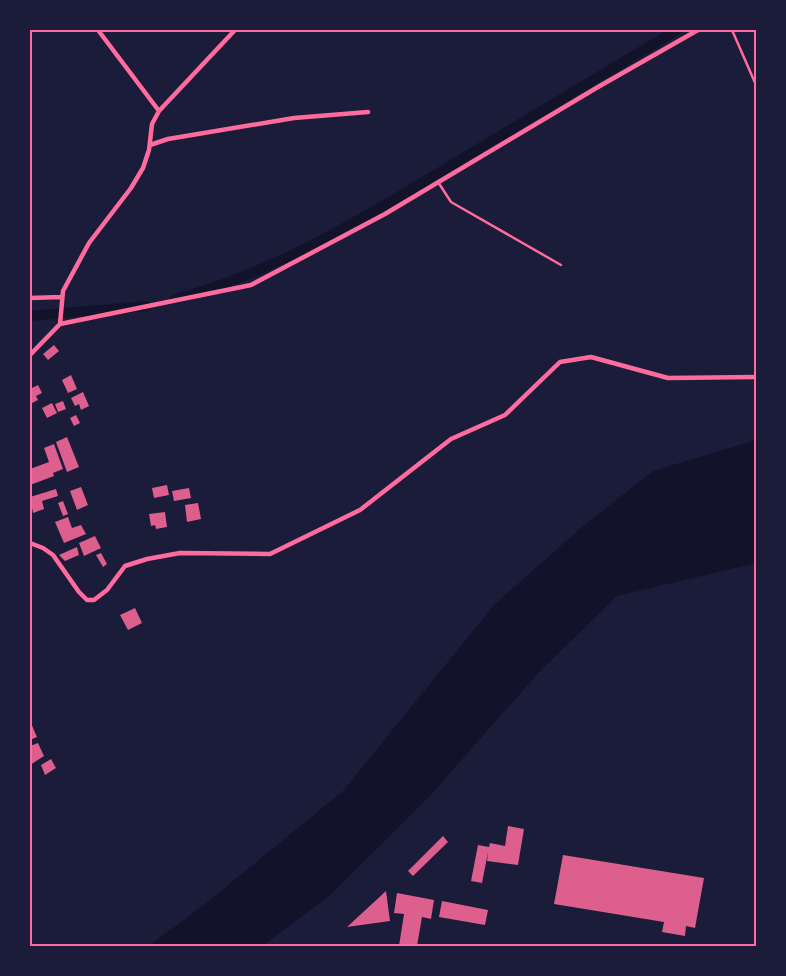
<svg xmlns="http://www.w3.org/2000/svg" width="786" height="976" viewBox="0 0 786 976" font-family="Overpass,sans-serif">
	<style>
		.water { fill: #12122b }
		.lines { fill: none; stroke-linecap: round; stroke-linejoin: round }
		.canal { stroke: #12122b; stroke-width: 10 }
		.building { fill: #dd5f8e }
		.service { stroke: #ff6b9d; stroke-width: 2.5 }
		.minor { stroke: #ff6b9d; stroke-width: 4.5 }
		.neatline { fill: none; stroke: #ff6b9d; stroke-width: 2 }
	</style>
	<rect width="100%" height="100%" fill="#1b1b3a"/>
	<!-- water -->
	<path class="water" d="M756,440v123l-139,33 -78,76 -111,126 -99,98 -67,50h-113l55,-41 139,-114 151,-186 87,-77 72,-57z"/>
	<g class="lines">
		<!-- canal -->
		<path class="canal" d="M175,299c99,-26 187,-80 275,-133 75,-45 151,-91 227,-136
			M30,316l116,-10"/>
	</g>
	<!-- building -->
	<path class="building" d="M54,345l5,6 -11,9 -5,-6z
		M71,375l6,14 -9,4 -6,-13z
		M38,385l4,8 -6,3 2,4 -8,4v-15z
		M83,392l6,14 -8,4 -2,-6 -4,2 -4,-8z
		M63,401l3,8 -8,3 -3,-8z
		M52,403l5,10 -10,5 -5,-10z
		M76,415l4,8 -6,3 -4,-8z
		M67,437l12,30 -12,5 -11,-30z
		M54,444l9,25 -10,4 1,3 -24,9v-16l19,-7 -5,-14z
		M167,485l2,10 -15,3 -2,-10z
		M81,487l7,18 -11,5 -7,-19z
		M189,488l2,10 -17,3 -2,-10z
		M56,489l2,7 -16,5 2,8 -11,4 -3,-16z
		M63,501l5,13 -5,2 -5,-13z
		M198,503l3,16 -14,3 -2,-17z
		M165,512l2,15 -11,2 -1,-4 -4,1 -2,-12z
		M68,517l4,11 9,-3 5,9 -22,9 -9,-21z
		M95,536l6,12 -17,8 -5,-13z
		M77,547l2,8 -14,6 -6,-6z
		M101,553l6,11 -4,3 -7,-12z
		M135,608l7,15 -14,7 -8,-15z
		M30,721l7,16 -7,3z
		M38,743l6,13 -14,9v-19z
		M51,759l5,9 -11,7 -4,-10z
		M508,826l16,3 -6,36 -31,-4 1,-9 -6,31 -11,-2 7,-36 11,2 1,-4 15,3z
		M443,836l5,6 -35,34 -5,-5z
		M563,855l141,23 -9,50 -9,-2 -1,10 -23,-4 2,-10 -110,-18z
		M386,891l4,30 -43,6z
		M397,893l37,7 -3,19 -9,-2 -5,29h-18l5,-32 -10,-1z
		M442,901l46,9 -3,15 -46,-8z"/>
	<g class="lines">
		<!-- service -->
		<path class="service" d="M732,30l24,55
			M438,182l13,20 110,63"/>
		<!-- minor -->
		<path class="minor" d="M98,30l61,81
			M150,145l18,-6 126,-21 74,-6
			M30,298l31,-1
			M60,324l191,-39 134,-71 213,-127 100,-57
			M30,355l30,-31 3,-33 26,-48 42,-55 12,-20 6,-18 3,-26 7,-13 76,-81
			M30,543l13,5 10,7 26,37 8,8h7l13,-10 18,-24 22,-7 33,-6 90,1 90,-44 91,-71 54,-24 55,-53 31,-5 77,21 88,-1"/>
	</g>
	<!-- border -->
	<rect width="786" height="976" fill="none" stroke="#1b1b3a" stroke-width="62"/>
	<rect x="31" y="31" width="724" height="914" class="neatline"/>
</svg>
